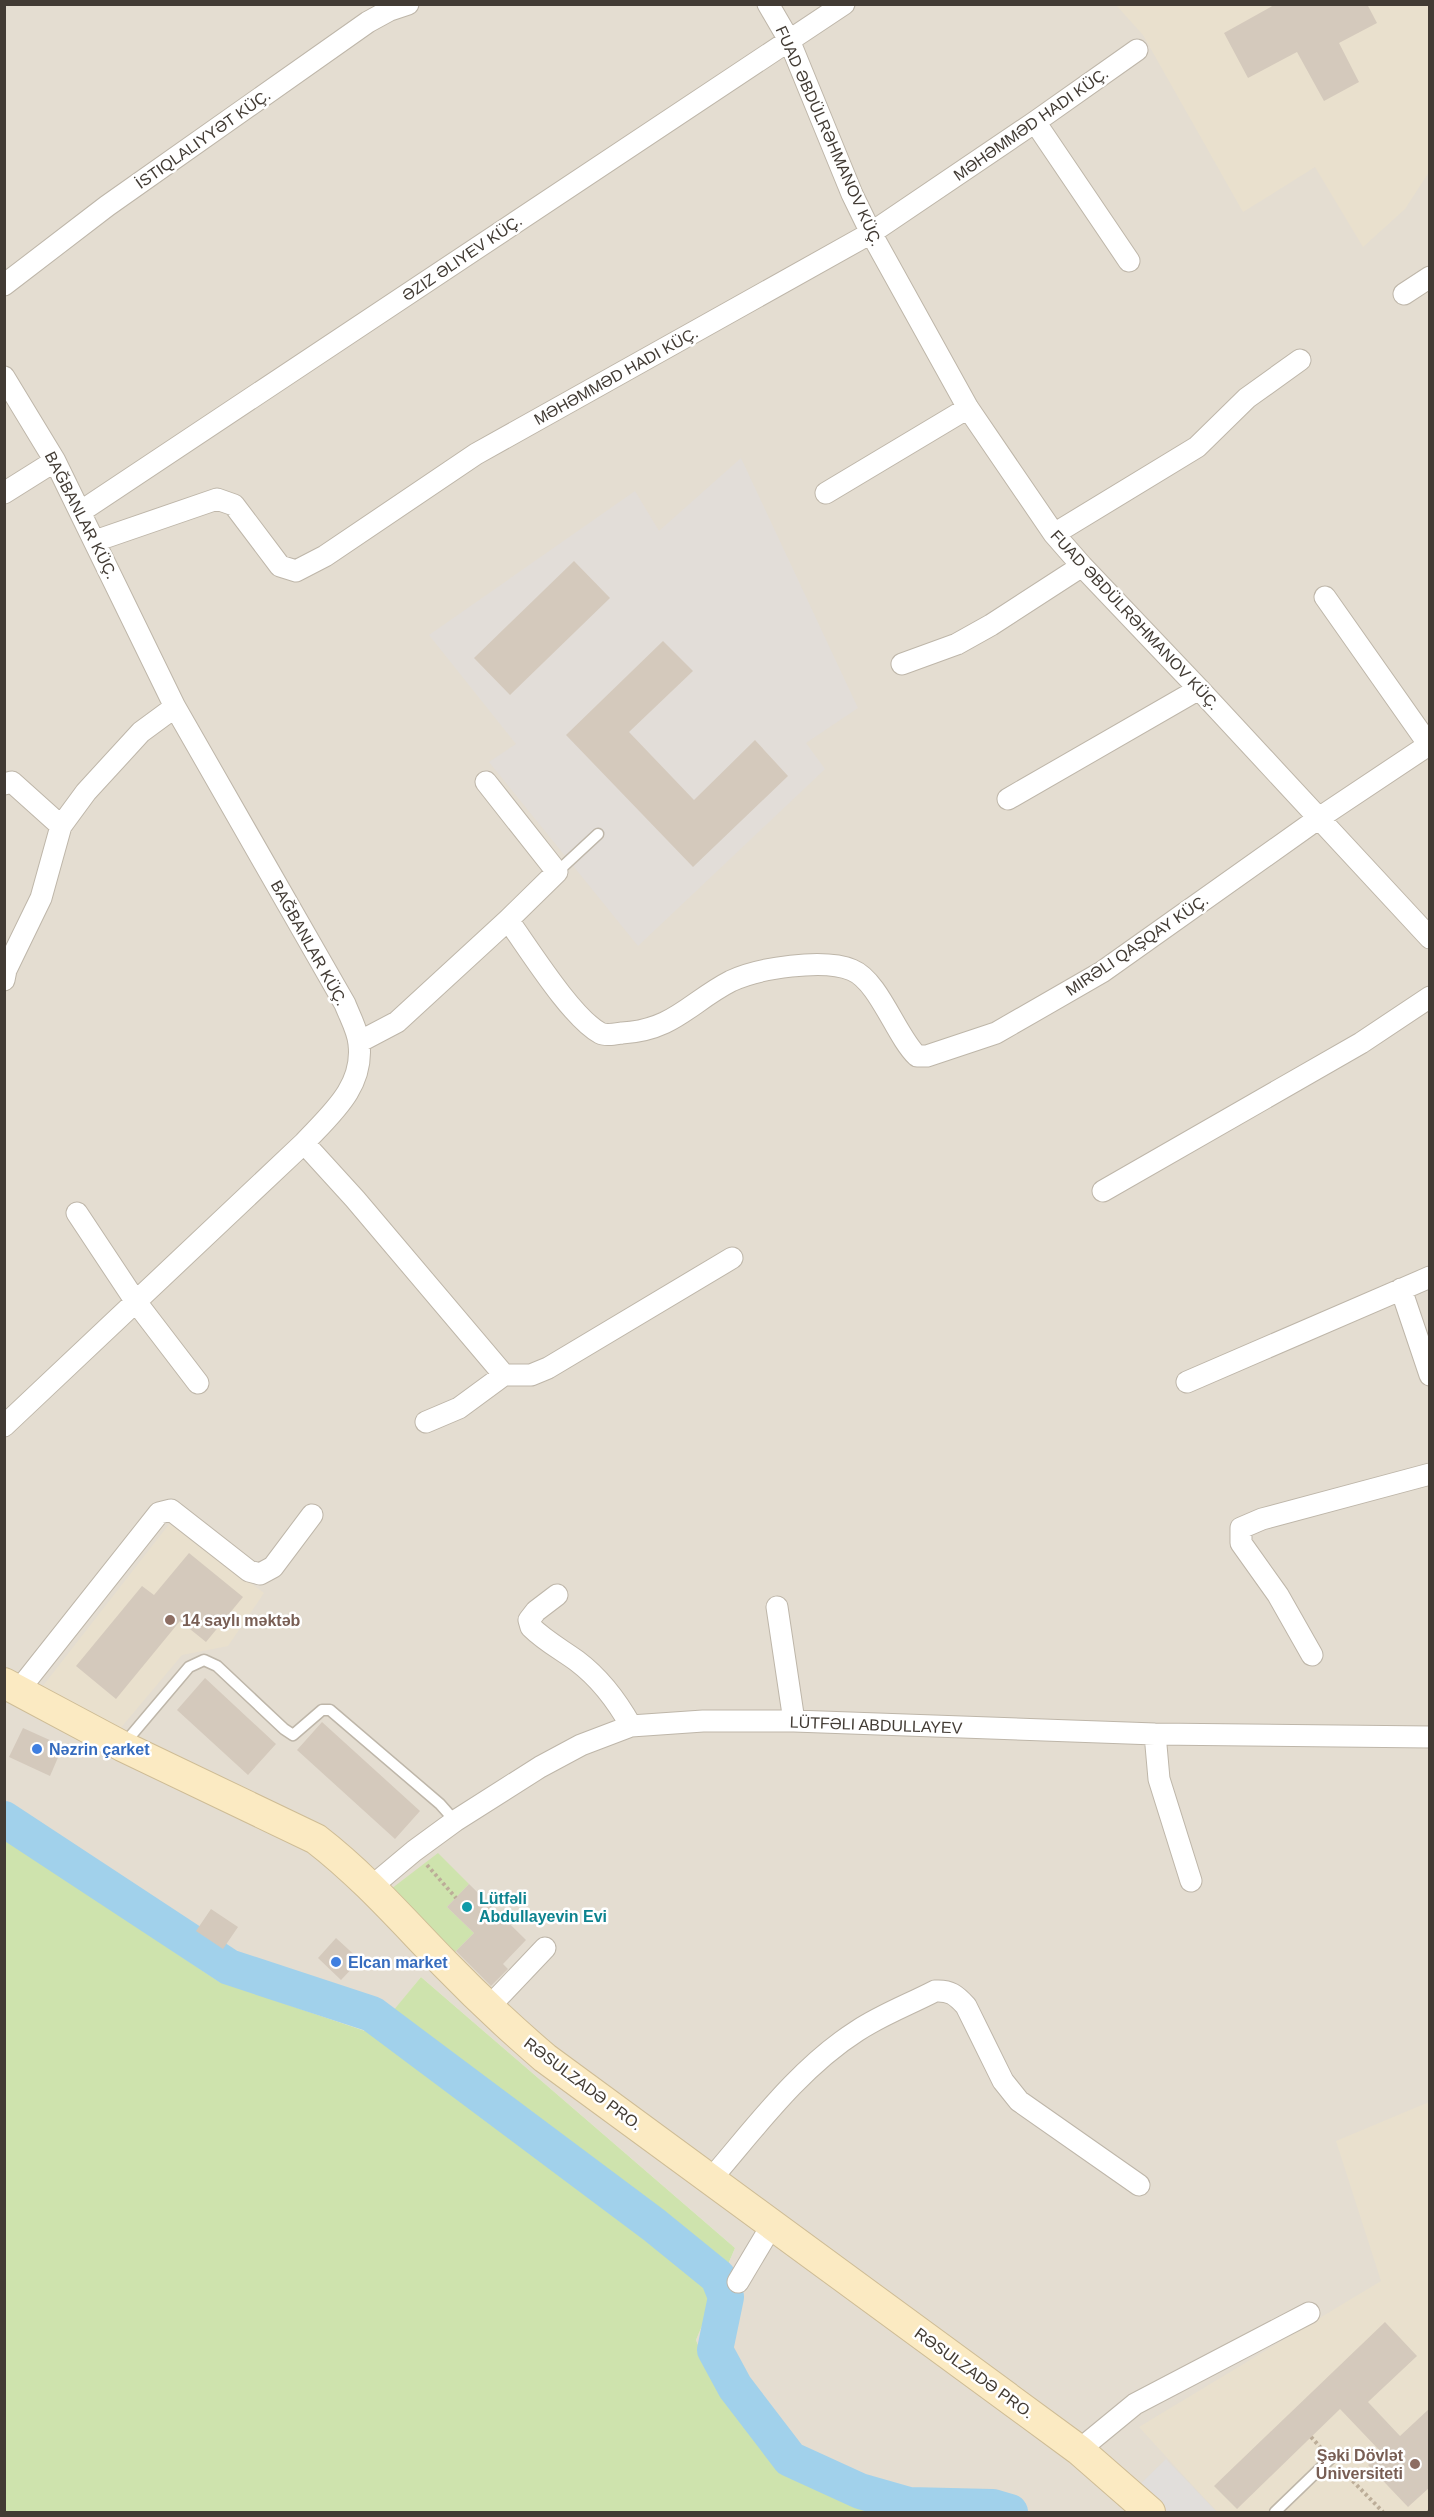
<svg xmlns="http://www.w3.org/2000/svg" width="1434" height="2517" viewBox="0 0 1434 2517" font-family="Arial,sans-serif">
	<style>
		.residential { fill: #e4ddd1 }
		.industrial { fill: #e2ddd8 }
		.education { fill: #e9e0cd }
		.green { fill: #cee3ad }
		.parking { fill: #e1dedb }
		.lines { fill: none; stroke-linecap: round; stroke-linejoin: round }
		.river { stroke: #a1d1eb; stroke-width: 36 }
		.building { fill: #d4c9bc }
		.lane-casing { stroke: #beb6a9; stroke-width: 13 }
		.street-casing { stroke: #beb6a9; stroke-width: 23 }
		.secondary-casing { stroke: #cebc95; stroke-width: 32 }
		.path { stroke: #bcad98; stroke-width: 4; stroke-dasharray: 3 3; stroke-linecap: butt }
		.lane { stroke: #fff; stroke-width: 10 }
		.street { stroke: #fff; stroke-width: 21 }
		.secondary { stroke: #fbeac2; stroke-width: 30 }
		.education-dot { fill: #8d6e63; stroke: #fff; stroke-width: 2 }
		.shop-dot { fill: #3f7fe0; stroke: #fff; stroke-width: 2 }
		.culture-dot { fill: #0f9aa8; stroke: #fff; stroke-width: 2 }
		.labels { text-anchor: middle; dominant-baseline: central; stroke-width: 5; stroke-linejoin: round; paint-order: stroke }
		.street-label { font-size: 16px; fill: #423b34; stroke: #fff }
		.education-label { font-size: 16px; font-weight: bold; fill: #785e54; stroke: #fff; text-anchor: start }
		.shop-label { font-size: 16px; font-weight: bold; fill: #366cbe; stroke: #fff; text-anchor: start }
		.culture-label { font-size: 16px; font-weight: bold; fill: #0d838f; stroke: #fff; text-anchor: start }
	</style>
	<rect width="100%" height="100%" fill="#f0ece3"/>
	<!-- residential -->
	<path class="residential" d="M4,5h1425v2507h-538l-12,-1 -102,-43 -67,-94 -14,-34 39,-92 -314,-271 -46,57 -157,-53 -213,-143z"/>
	<!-- industrial -->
	<path class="industrial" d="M741,458l117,250 -52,35 19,26 -187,177 -149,-184 27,-18 -87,-109 206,-144 24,40z"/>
	<!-- education -->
	<path class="education" d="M1116,5h313v167l-24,37 -42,38 -48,-80 -72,45 -100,-177z
		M170,1523l94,70 -36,53 -46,9 -63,75 -77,-43z
		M1429,2102v410h-212l-78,-85 242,-146 -45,-140z"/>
	<!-- green -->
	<path class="green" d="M4,1838l214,143 156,53 47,-57 314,271 -39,92 14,34 67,94 102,43 12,1h-886z
		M438,1853l31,31 -22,23 27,26 -20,20 -63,-64z"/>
	<!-- parking -->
	<path class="parking" d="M1166,2459l51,53h-67l-20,-18z"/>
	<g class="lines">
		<!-- river -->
		<path class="river" d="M4,1819l225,148 143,47 282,211 64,52 8,20 -11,53 20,37 55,72 70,32 49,14 84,2 17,5"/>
	</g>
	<!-- building -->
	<path class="building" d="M1276,4h91l10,19 -38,20 20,39 -35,19 -27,-49 -49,26 -24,-45z
		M574,561l36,37 -100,97 -36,-37z
		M663,641l30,30 -64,61 65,68 61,-60 33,36 -95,91 -127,-132z
		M189,1553l54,44 -37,45 -26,-21 -64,78 -40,-33 66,-80 12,9z
		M205,1678l71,66 -28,31 -71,-65z
		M322,1722l98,89 -25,28 -98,-89z
		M23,1728l40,18 -13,30 -41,-19z
		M469,1884l57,56 -23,24 5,5 -17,17 -35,-35 18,-18 -27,-26z
		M211,1909l27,18 -15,22 -27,-18z
		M336,1938l24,22 -19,20 -23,-22z
		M1385,2322l32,34 -49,46 32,34 30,-28v79l-22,20 -40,-42 13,-13 -41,-43 -103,100 -23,-23z"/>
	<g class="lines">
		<!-- lane casing -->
		<g class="lane-casing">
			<path id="lane" d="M557,872l41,-38
				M123,1745l66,-78 15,-7 13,6 67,63 9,6 29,-25h8l110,94 15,17
				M1275,2512l56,-54"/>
		</g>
		<!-- street casing -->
		<g class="street-casing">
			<path id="street" d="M768,4l21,36 63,154 19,39 97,175 86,126 28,32 117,123 231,249
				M1035,122l94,139
				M4,285l103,-79 261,-184 22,-12 18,-6
				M1404,294l26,-17
				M4,377l51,84 120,246 170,297c5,13 13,27 14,40 5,43 -28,70 -55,99l-300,283
				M4,493l51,-32
				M826,493l142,-85
				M80,512l764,-508
				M1054,534l143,-87 50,-49 53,-38
				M95,541l122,-42 17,6 46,61 16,5 29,-15 151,-102 395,-221 164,-111 102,-72
				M1325,597l104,148
				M902,664l55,-20 34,-19 91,-59
				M486,782l71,90 -49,48
				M4,784l8,-2 49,44
				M1008,799l191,-110
				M4,980l2,-10 35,-72 20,-72 25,-34 55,-60 34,-25
				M359,1042l38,-20 111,-102c21,29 63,97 92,113 6,3 15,1 22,0 52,-3 68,-31 109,-52 27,-13 93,-23 121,-11 27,11 44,66 65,86h10l69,-23 106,-61 217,-154 111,-74
				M304,1143l51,56 149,176
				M1103,1191l258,-148 69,-46
				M77,1213l59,89 62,81
				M1401,1289l29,86
				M1187,1382l243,-105
				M426,1422l33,-14 45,-33h27l17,-7 184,-110
				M557,1595l-21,16 -7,9 2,7c14,14 31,23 46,34 24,18 40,40 54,65
				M777,1607l17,114
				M1312,1655l-34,-60 -37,-52v-15l21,-9 168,-45
				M18,1691l141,-178 12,-3 78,61 11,3 13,-7 39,-52
				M1155,1734l4,45 32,102
				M371,1887l43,-36 41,-30 85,-54 41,-22 50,-19 72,-5h91l361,13 275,3
				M488,2008l57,-60
				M711,2179c44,-51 88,-111 146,-148 24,-16 53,-27 78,-40 15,-1 21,4 31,15l37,75 16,20 120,84
				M738,2282l34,-57
				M1079,2450l56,-46 174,-91"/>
		</g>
		<!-- secondary casing -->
		<g class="secondary-casing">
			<path id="secondary" d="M4,1683l118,63 194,93c48,37 87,82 129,125 32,33 65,64 100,94l534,392 71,62"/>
		</g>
		<!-- path -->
		<path class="path" d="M427,1865l29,33
			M1311,2437l10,11
			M1340,2468l43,44
			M1428,2512l2,-1"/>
		<!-- lane -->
		<use href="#lane" class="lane"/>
		<!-- street -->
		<use href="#street" class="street"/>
		<!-- secondary -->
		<use href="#secondary" class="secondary"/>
	</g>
	<!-- markers -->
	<g class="education-dot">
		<circle cx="170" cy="1620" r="6"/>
		<circle cx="1415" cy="2464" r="6"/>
	</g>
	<g class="shop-dot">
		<circle cx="37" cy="1749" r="6"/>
		<circle cx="336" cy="1962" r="6"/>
	</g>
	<circle class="culture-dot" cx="467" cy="1907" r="6"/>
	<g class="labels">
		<!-- street labels -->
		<g class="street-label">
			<text transform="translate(1031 124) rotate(-35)">MƏHƏMMƏD HADI KÜÇ.</text>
			<text transform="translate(829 136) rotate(66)">FUAD ƏBDÜLRƏHMANOV KÜÇ.</text>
			<text transform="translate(203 139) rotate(-35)">İSTIQLALIYYƏT KÜÇ.</text>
			<text transform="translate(462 258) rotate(-34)">ƏZIZ ƏLIYEV KÜÇ.</text>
			<text transform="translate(616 376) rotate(-29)">MƏHƏMMƏD HADI KÜÇ.</text>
			<text transform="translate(81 515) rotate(63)">BAĞBANLAR KÜÇ.</text>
			<text transform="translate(1135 620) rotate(47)">FUAD ƏBDÜLRƏHMANOV KÜÇ.</text>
			<text transform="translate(309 943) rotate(61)">BAĞBANLAR KÜÇ.</text>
			<text transform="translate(1137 945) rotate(-34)">MIRƏLI QAŞQAY KÜÇ.</text>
			<text transform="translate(876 1725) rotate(2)">LÜTFƏLI ABDULLAYEV</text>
			<text transform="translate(583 2084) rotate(37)">RƏSULZADƏ PRO.</text>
			<text transform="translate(974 2373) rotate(36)">RƏSULZADƏ PRO.</text>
		</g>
		<!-- education labels -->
		<g class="education-label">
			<text x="182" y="1620">14 saylı məktəb</text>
			<text x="1403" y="2455" text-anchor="end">Şəki Dövlət<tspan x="1403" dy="18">Universiteti</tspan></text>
		</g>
		<!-- shop labels -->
		<g class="shop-label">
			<text x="49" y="1749">Nəzrin çarket</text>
			<text x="348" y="1962">Elcan market</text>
		</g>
		<!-- culture labels -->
		<g class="culture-label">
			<text x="479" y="1898">Lütfəli<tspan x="479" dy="18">Abdullayevin Evi</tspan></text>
		</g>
	</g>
	<!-- border -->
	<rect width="1434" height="2517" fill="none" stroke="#423b34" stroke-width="12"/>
</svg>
